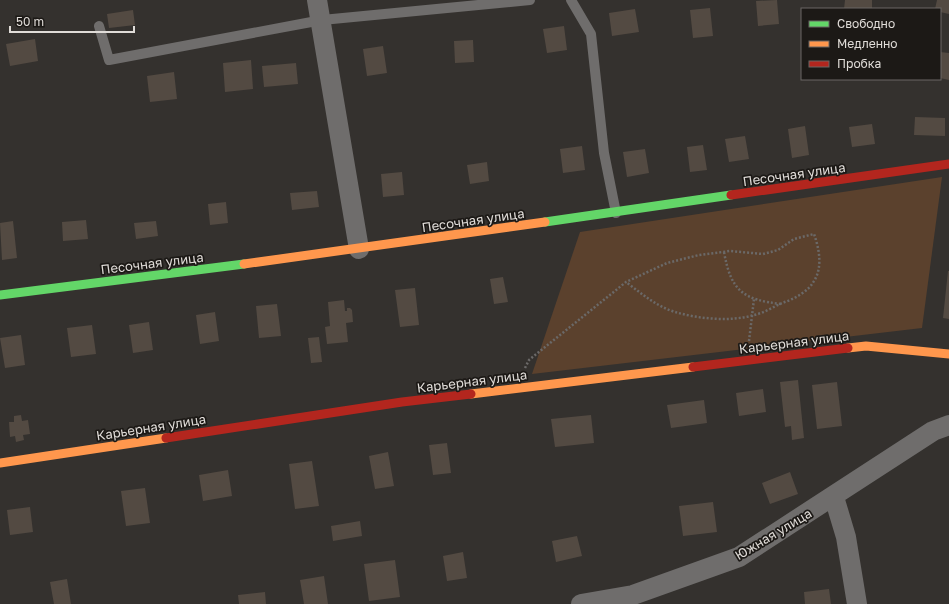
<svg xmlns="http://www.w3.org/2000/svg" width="949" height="604" viewBox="0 0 949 604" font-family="'Golos Text',sans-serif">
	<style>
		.green { fill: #5b412d }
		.building { fill: #534a42 }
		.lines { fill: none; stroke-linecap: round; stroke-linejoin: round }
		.path { stroke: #6b6968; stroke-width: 2.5; stroke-dasharray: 2 2; stroke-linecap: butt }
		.lane { stroke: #6f6d6c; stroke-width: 10 }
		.street { stroke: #6f6d6c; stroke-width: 20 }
		.fast { stroke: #63d668; stroke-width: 9 }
		.slow { stroke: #ff974d; stroke-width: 9 }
		.jam { stroke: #b3261e; stroke-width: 9 }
		.labels { text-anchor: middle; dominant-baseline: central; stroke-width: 3.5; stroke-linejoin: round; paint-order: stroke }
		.street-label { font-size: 13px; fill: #e0dcd8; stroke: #1c1916 }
	</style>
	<rect width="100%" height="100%" fill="#34312e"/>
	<!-- green -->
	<path class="green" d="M942,177l-20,151 -390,46 48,-142z"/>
	<!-- building -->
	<path class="building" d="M777,0l2,24 -21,2 -2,-25z
		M845,0h27v9h-28z
		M937,0h12v14l-9,-2v-3h-5z
		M710,8l3,28 -20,2 -3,-28z
		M635,9l4,23 -27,4 -3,-23z
		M133,10l2,15 -26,3 -2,-14z
		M564,26l3,24 -20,3 -4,-24z
		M35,39l3,22 -28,5 -4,-22z
		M473,40l1,22 -19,1 -1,-22z
		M383,46l4,27 -20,3 -4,-27z
		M940,52l9,1v27l-9,-2z
		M251,60l2,29 -28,3 -2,-29z
		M296,63l2,21 -34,3 -2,-21z
		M174,72l3,27 -27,3 -3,-26z
		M915,117l30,1v18l-31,-1z
		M872,124l3,20 -23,3 -3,-20z
		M805,126l4,29 -17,3 -4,-29z
		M745,136l4,23 -20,3 -4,-23z
		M703,145l4,25 -17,2 -3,-25z
		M582,146l3,24 -22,3 -3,-24z
		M645,149l4,24 -22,4 -4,-25z
		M487,162l2,19 -19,3 -3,-19z
		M402,172l2,23 -21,2 -2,-23z
		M317,191l2,16 -27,3 -2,-17z
		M226,202l2,21 -18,2 -2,-21z
		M86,220l2,19 -25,2 -1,-19z
		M13,221l4,37 -15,2 -2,-37z
		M156,221l2,15 -22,3 -2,-16z
		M948,271h1v48l-6,-1z
		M503,277l5,25 -14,2 -4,-25z
		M415,288l4,37 -19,2 -5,-37z
		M344,300l1,11h2v-3h3l2,2 1,12 -7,1 2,19 -21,2 -2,-17 5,-1 -2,-24z
		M277,304l4,32 -22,2 -3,-32z
		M215,312l4,29 -19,3 -4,-29z
		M149,322l4,28 -20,3 -4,-28z
		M92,325l4,29 -25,3 -4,-29z
		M21,335l4,30 -20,3 -5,-30z
		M319,337l3,25 -11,1 -3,-25z
		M798,380l6,58 -12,2 -1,-14 -6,1 -5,-45z
		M837,382l5,44 -25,3 -5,-44z
		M763,389l3,23 -27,4 -3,-23z
		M704,400l3,23 -36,5 -4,-23z
		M21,415l1,6 6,-1 2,14 -7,1 1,5 -8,2 -1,-6 -5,1 -1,-15h5v-6z
		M591,415l3,28 -39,4 -4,-28z
		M447,443l4,30 -18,2 -4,-30z
		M388,452l6,34 -19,3 -6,-33z
		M312,461l7,45 -24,3 -6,-45z
		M228,470l4,26 -29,5 -4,-26z
		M790,472l8,22 -28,10 -8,-21z
		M145,488l5,35 -24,3 -5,-35z
		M713,502l4,30 -34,4 -4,-30z
		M30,507l3,25 -23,3 -3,-25z
		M360,521l2,15 -29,5 -2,-15z
		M577,536l5,20 -26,6 -4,-21z
		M463,552l4,26 -20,3 -4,-25z
		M395,560l5,37 -31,4 -5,-37z
		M324,576l4,28h-24l-4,-24z
		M67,579l4,25h-17l-4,-22z
		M829,589l2,15h-26l-1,-12z
		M265,592l1,12h-27l-1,-9z"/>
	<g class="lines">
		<!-- path -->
		<path class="path" d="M724,252c7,39 19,48 58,52
			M749,341l5,-42
			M525,368l4,-8 97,-78 41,-19 32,-8 31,-4 33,3 15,-4 16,-11 20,-5c5,14 9,33 0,47 -6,11 -20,18 -32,22 -9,4 -18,10 -28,12 -23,7 -55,4 -79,-3 -19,-6 -33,-18 -49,-30"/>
		<!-- lane -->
		<path class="lane" d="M571,0l20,34 13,119 12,60
			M99,26l10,34 213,-40 208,-20"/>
		<!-- street -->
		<path class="street" d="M317,0l42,249
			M834,497l12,40 11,67
			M581,604l52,-9 106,-38 194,-126 16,-6"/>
		<!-- fast -->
		<path class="fast" d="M545,222l186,-27
			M0,295l244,-31"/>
		<!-- slow -->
		<path class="slow" d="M244,264l301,-42
			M848,348l18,-2 83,8
			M471,394l222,-27
			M0,463l166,-25"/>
		<!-- jam -->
		<path class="jam" d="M731,195l218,-31
			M693,367l155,-19
			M166,438l236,-36 69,-8"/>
	</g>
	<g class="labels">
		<!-- street labels -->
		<g class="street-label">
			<text transform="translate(794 174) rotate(-8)">Песочная улица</text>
			<text transform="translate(473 220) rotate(-8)">Песочная улица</text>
			<text transform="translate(152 263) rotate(-7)">Песочная улица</text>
			<text transform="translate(794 342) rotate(-7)">Карьерная улица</text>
			<text transform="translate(472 381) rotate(-7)">Карьерная улица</text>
			<text transform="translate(151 427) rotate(-9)">Карьерная улица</text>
			<text transform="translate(773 534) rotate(-31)">Южная улица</text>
		</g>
	</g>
	<!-- legend -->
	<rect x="801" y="8" width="140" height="72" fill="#1c1916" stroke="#6a6764"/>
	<rect x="809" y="21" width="20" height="6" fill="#63d668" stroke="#6a6764"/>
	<text x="837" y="28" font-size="12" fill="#e0dcd8">Свободно</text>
	<rect x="809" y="41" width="20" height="6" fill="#ff974d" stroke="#6a6764"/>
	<text x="837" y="48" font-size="12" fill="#e0dcd8">Медленно</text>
	<rect x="809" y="61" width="20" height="6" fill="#b3261e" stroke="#6a6764"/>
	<text x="837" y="68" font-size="12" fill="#e0dcd8">Пробка</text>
	<!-- scale -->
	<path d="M10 26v6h124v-6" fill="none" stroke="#e0dcd8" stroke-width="2"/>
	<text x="16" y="26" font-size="12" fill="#e0dcd8" stroke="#1c1916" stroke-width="3" paint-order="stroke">50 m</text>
</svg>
